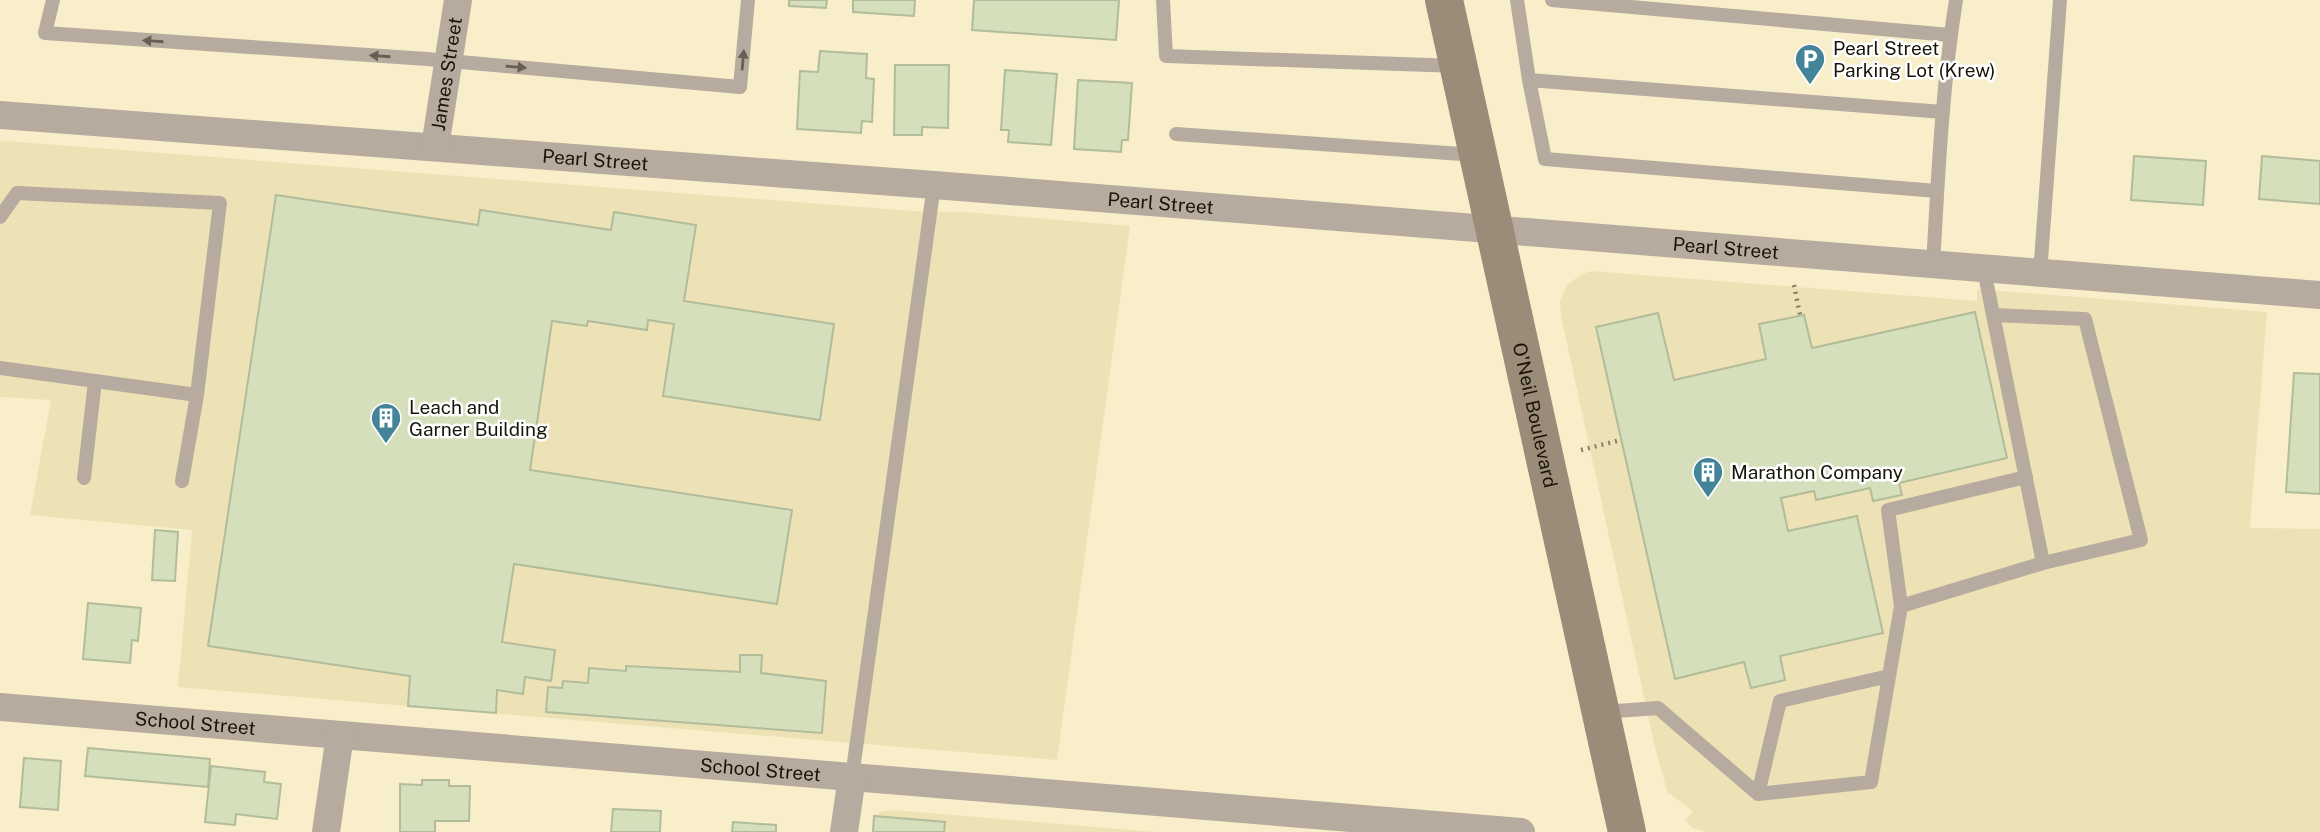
<svg xmlns="http://www.w3.org/2000/svg" width="2320" height="832" viewBox="0 0 2320 832" font-family="'Public Sans',sans-serif">
	<style>
		.built { fill: #ede2b6 }
		.building { fill: #d5dfbc; stroke: #b3bc9a; stroke-width: 2 }
		.lines { fill: none; stroke-linecap: round; stroke-linejoin: round }
		.path { stroke: #868067; stroke-width: 4.5; stroke-dasharray: 2 5; stroke-linecap: butt }
		.service { stroke: #b7ab9f; stroke-width: 14 }
		.minor { stroke: #b7ab9f; stroke-width: 28 }
		.secondary { stroke: #9b8b79; stroke-width: 38 }
		.oneway { fill: #686054 }
		.labels { text-anchor: middle; dominant-baseline: central; stroke-width: 5; stroke-linejoin: round; paint-order: stroke }
		.poi-label { font-size: 19px; fill: #181508; stroke: #fff; text-anchor: start }
		.street-label { font-size: 19px; fill: #181508; stroke: #fff }
	</style>
	<rect width="100%" height="100%" fill="#f8efca"/>
	<!-- built -->
	<path class="built" d="M6,141l907,70 54,1 163,14 -73,534 -879,-73 14,-157 -162,-15 21,-115 -51,-3v-255z
		M1591,271l386,30v-12l290,23 -17,216 70,1v303h-614l-13,-4 -8,-7 8,-10 -25,-18 -12,-41 -95,-436 -1,-15 8,-17 12,-9z
		M895,810l259,22h-282l2,-16 7,-4z"/>
	<!-- building -->
	<path class="building" d="M789,0h38l-1,8 -37,-2z
		M853,0h62l-1,16 -61,-4z
		M974,0h145l-3,40 -144,-10z
		M820,51l47,3 -1,24 8,1 -2,43 -10,-1 -1,12 -64,-4 3,-58 18,1z
		M895,65h54l-1,63 -26,-1v8h-28z
		M1005,70l52,4 -6,71 -43,-3 1,-12h-8z
		M1078,80l54,3 -4,57h-6l-1,12 -47,-3z
		M2134,156l72,5 -3,44 -72,-5z
		M2262,156l58,5v43l-61,-5z
		M276,195l202,30 2,-15 131,20 3,-18 82,13 -12,76 150,23 -14,96 -157,-24 11,-72 -26,-4 -1,10 -59,-9 -1,5 -35,-5 -22,149 262,40 -15,94 -263,-40 -12,78 53,8 -4,31 -26,-4 -2,17 -26,-4 -1,23 -88,-7 2,-30 -202,-30z
		M1975,312l32,146 -108,25 3,12 -29,6 -3,-13 -54,12 -2,-9 -33,7 7,33 69,-15 26,117 -103,23 5,24 -34,8 -7,-26 -69,17 -79,-352 62,-14 16,67 92,-21 -7,-35 45,-9 8,33z
		M2294,373l26,1v120l-34,-2z
		M155,530l23,2 -3,49 -23,-1z
		M88,603l53,5 -3,33 -6,-1 -2,23 -47,-4z
		M740,655h22l-1,18 65,8 -4,52 -276,-21 2,-25 14,1 1,-7 25,2 1,-15 37,3v-5l114,6z
		M88,748l122,11 -2,28 -123,-11z
		M24,758l37,3 -3,49 -38,-3z
		M211,766l54,6 -1,10 17,2 -4,35 -41,-5 -1,11 -30,-3z
		M422,780h27v6h21l-1,35h-34v11h-35v-48l22,1z
		M613,809l48,2 -1,21h-49z
		M874,816l71,6 -1,10h-71z
		M733,822l43,3v7h-44z"/>
	<g class="lines">
		<!-- path -->
		<path class="path" d="M1794,285l6,30
			M1581,450l40,-10"/>
		<!-- service -->
		<path class="service" d="M53,0l-8,33 382,26 313,28 8,-87
			M1163,0l3,56 292,10
			M1517,0l12,80 16,79 392,32
			M1552,0l398,35
			M1529,80l414,32
			M1176,134l300,21
			M0,217l17,-24 203,10 -23,192 -197,-27
			M1933,266c5,-89 9,-178 23,-266
			M2040,274l20,-274
			M1993,315l92,4 56,221 -98,23
			M84,478l11,-97
			M182,481l15,-86
			M1901,606l-13,-96 138,-33
			M1603,712l55,-4 100,86 113,-12 30,-176 142,-43 -59,-293
			M852,777l82,-592
			M1758,794l22,-93 109,-25"/>
		<!-- minor -->
		<g class="minor">
			<path id="s1" d="M0,115l934,70 1386,110"/>
			<path id="s2" d="M435,147l23,-147"/>
			<path id="s3" d="M0,707l1521,125"/>
			<path d="M326,832l14,-97"/>
			<path d="M844,832l8,-55"/>
		</g>
		<!-- secondary -->
		<path class="secondary" id="s4" d="M1444,0l183,832"/>
	</g>
	<!-- one-way arrows -->
	<defs><path id="oneway-solid" d="M-6-.8H1V-3.2L6.5 0L1 3.2V.8H-6Z" transform="scale(1.75)"/></defs>
	<g class="oneway">
		<use href="#oneway-solid" transform="translate(153 41) rotate(-176)"/>
		<use href="#oneway-solid" transform="translate(380 56) rotate(-176)"/>
		<use href="#oneway-solid" transform="translate(743 60) rotate(-85)"/>
		<use href="#oneway-solid" transform="translate(516 67) rotate(5)"/>
	</g>
	<!-- icons -->
	<defs>
		<g id="parking-pin" transform="scale(1.575)"><path d="M0 17L-7.5 6A9.5 9.5 0 1 1 7.5 6Z" fill="#448498" stroke="#fff"/><path d="M-3.5-5.5H1a3.5 3.5 0 0 1 0 7H-1V5.5H-3.5ZM-1-3.4V-.6H.8a1.4 1.4 0 0 0 0-2.8Z" fill="#fff"/></g>
		<g id="building-pin" transform="scale(1.575)"><path d="M0 17L-7.5 6A9.5 9.5 0 1 1 7.5 6Z" fill="#448498" stroke="#fff"/><path d="M-4-6H4V6H1V3H-1V6H-4ZM-2.5-4.3h1.7v1.8h-1.7ZM.8-4.3h1.7v1.8H.8ZM-2.5-1h1.7V.8h-1.7ZM.8-1h1.7V.8H.8Z" fill="#fff"/></g>
	</defs>
	<g fill-rule="evenodd">
		<use href="#parking-pin" x="1810" y="59"/>
		<use href="#building-pin" x="386" y="418"/>
		<use href="#building-pin" x="1708" y="472"/>
	</g>
	<g class="labels">
		<!-- poi labels -->
		<g class="poi-label">
			<text x="1833" y="48">Pearl Street<tspan x="1833" dy="22">Parking Lot (Krew)</tspan></text>
			<text x="409" y="407">Leach and<tspan x="409" dy="22">Garner Building</tspan></text>
			<text x="1731" y="472">Marathon Company</text>
		</g>
		<!-- street labels -->
		<g class="street-label">
			<text stroke="none"><textPath href="#s2" startOffset="74">James Street</textPath></text>
			<text stroke="none"><textPath href="#s1" startOffset="597">Pearl Street</textPath></text>
			<text stroke="none"><textPath href="#s1" startOffset="1164">Pearl Street</textPath></text>
			<text stroke="none"><textPath href="#s1" startOffset="1731">Pearl Street</textPath></text>
			<text stroke="none"><textPath href="#s4" startOffset="425">O'Neil Boulevard</textPath></text>
			<text stroke="none"><textPath href="#s3" startOffset="196">School Street</textPath></text>
			<text stroke="none"><textPath href="#s3" startOffset="763">School Street</textPath></text>
		</g>
	</g>
</svg>
